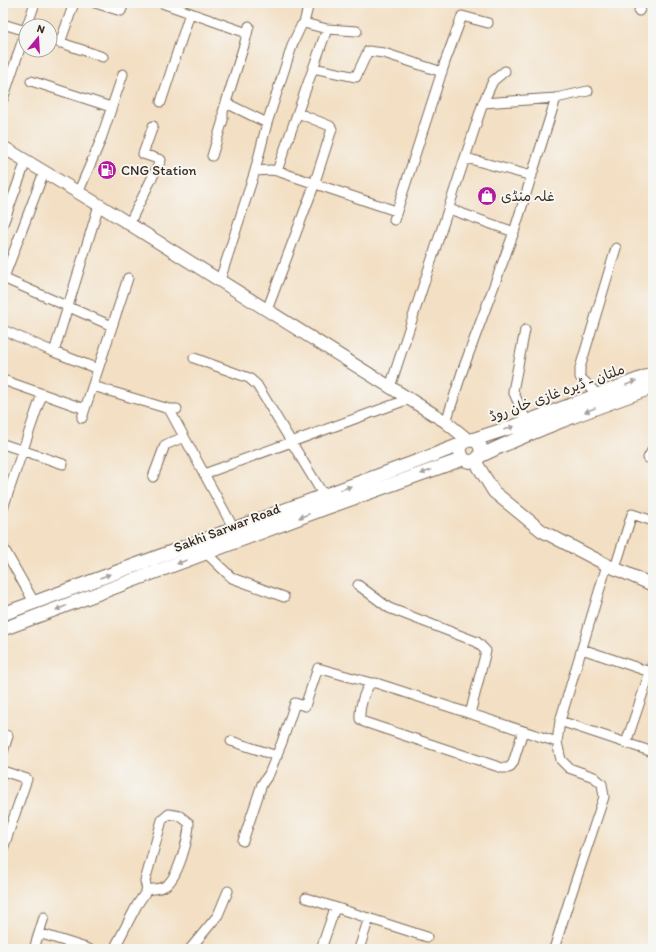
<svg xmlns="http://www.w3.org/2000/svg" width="656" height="952" viewBox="0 0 656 952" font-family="Itim,'Playpen Sans Arabic',sans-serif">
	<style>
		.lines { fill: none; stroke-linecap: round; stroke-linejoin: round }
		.minor-casing { stroke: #7b6958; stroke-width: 11 }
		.major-casing { stroke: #7b6958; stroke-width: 14 }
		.highway-casing { stroke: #7b6958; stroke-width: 15 }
		.minor { stroke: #fff; stroke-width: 9 }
		.major { stroke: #fff; stroke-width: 12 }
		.highway { stroke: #fff; stroke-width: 13 }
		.oneway { fill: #a79f9a }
		.labels { text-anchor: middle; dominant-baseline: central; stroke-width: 4; stroke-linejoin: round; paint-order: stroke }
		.poi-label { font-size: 14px; fill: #3b2a1e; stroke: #f6f6f2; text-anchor: start }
		.street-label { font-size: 14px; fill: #3b2a1e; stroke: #f6f6f2 }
	</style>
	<rect width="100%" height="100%" fill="#f6f6f2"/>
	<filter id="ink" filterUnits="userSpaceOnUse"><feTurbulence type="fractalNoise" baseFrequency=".025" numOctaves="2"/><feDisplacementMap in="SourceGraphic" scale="8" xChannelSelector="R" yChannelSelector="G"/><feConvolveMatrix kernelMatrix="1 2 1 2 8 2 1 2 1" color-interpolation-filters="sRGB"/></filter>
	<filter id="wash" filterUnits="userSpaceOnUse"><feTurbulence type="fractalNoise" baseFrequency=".012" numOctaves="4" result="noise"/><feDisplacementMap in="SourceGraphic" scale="16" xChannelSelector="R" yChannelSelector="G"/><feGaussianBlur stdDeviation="0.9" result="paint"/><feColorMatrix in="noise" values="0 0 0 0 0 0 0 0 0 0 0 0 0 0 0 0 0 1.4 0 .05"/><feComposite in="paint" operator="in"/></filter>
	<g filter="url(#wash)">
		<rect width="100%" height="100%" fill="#f3dfc3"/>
	</g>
	<g filter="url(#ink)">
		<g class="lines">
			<!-- minor casing -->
			<g class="minor-casing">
				<path id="minor" d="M95,3l26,8 3,-8
					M162,3l85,30
					M639,11l4,-8
					M304,23l23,6 30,2
					M3,24l23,7
					M27,26l8,-23
					M50,39l53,18
					M60,43l14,-40
					M313,68l43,9 12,-26 16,2 58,19
					M31,81l80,26
					M3,99l23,-69
					M161,102l29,-89
					M226,103l41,20
					M483,103l73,-5 32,-7
					M212,156l11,-36v-8l22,-70 4,-16
					M466,158l66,18
					M255,171l16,-1 6,1 119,40
					M277,171l50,-142
					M78,193l22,-51 23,-68
					M449,209l65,23
					M394,220l51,-158 17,-46 26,7
					M3,224l23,-63
					M129,224l32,-64 -18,-6 10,-28
					M3,278l109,48
					M3,280l41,-108
					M220,280l35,-109 12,-48 26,-80 8,-17 3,-3 5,-20
					M267,310l45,-119 19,-59 1,-3 -2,-3 -32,-13
					M3,330l51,22 44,17
					M525,330l-12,61 14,31
					M54,352l45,-147
					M194,358l55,20 8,7 67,111
					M3,380l82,29
					M93,386l76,23h8
					M390,387l93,-284 10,-22 12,-10
					M598,395l-18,-18v-9l36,-120
					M169,409l65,120
					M82,418l46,-140
					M446,422l16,-50 52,-140 42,-134
					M3,444l60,20
					M648,458l5,-9
					M204,474l205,-75
					M153,477l12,-32 19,-8
					M3,508l39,-114
					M3,547l31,55
					M206,553l26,25 52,19
					M615,568l17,-54 21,7
					M358,585l31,23 88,34 9,9 -16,63
					M582,649l71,24
					M371,683c-7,8 -12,25 -11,36l4,3 138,46h7l4,-5 10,-32
					M560,721l93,31
					M3,734l5,2 -5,16
					M231,741l46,15
					M626,743l27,-80
					M3,771l24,8 -24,70
					M243,841l19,-57 7,-10 13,-32 13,-39 10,3 13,-38 53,15h5l181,59
					M306,898l121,39
					M39,933l50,16
					M34,949l10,-32
					M114,949l23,-44 10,-15c5,-1 13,-1 18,-4 13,-7 24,-49 24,-63l-9,-7 -11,-2 -7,6 -17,61 2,9
					M190,949l28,-34 10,-24
					M321,949l14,-41
					M359,949l10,-31
					M554,949l15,-48 35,-104 -2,-13 -8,-7 -25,-9 -8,-8 -4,-18 3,-21 47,-156"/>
			</g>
			<!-- major casing -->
			<g class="major-casing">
				<path id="major" d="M3,147l96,58 347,217 22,18
					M475,461l19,31 48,39 65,34 46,20"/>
			</g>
			<!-- highway casing -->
			<g class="highway-casing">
				<path id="highway" d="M472,440l43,-14 138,-52
					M480,456c56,-27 115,-48 173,-69
					M3,614l423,-156 36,-14 6,-4c10,-1 15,6 12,16 -5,6 -10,7 -17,3l-3,-8 2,-7
					M3,629l320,-120 140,-50"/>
			</g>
			<!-- minor -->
			<use href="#minor" class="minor"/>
			<!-- major -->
			<use href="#major" class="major"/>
			<!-- highway -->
			<use href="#highway" class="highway"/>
		</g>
		<!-- one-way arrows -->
		<defs><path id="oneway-solid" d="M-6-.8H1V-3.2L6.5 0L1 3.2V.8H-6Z"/></defs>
		<g class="oneway">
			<use href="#oneway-solid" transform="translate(631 383) rotate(-21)"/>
			<use href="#oneway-solid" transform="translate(590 410) rotate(158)"/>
			<use href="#oneway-solid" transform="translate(509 428) rotate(-19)"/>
			<use href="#oneway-solid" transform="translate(426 472) rotate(160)"/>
			<use href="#oneway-solid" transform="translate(346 488) rotate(-20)"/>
			<use href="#oneway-solid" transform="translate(304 516) rotate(159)"/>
			<use href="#oneway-solid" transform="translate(182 562) rotate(159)"/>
			<use href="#oneway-solid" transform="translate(105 576) rotate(-20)"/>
			<use href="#oneway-solid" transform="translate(61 608) rotate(159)"/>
		</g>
	</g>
	<!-- icons -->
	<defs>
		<g id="fuel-disc" transform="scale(1)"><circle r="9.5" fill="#b5179e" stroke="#f6f6f2"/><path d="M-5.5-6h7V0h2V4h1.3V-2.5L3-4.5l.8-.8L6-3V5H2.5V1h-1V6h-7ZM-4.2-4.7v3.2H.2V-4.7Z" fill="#fff"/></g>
		<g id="shop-disc" transform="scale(1)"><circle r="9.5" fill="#b5179e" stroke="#f6f6f2"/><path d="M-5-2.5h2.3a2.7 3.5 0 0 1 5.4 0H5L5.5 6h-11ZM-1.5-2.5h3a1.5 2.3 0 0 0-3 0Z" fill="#fff"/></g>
	</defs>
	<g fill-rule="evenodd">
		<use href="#fuel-disc" x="107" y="170"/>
		<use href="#shop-disc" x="487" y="196"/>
	</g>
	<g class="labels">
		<!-- poi labels -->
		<g class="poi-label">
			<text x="121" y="170">CNG Station</text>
			<text x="501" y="196">غلہ منڈی</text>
		</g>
		<!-- street labels -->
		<g class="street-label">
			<text transform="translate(557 393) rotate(-20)">ملتان - ڈیرہ غازی خان روڈ</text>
			<text transform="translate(227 528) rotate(-21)">Sakhi Sarwar Road</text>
		</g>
	</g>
	<!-- margin -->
	<rect width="656" height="952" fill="none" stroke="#f6f6f2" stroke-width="16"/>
	<!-- north arrow -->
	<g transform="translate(38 38) rotate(18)"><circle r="19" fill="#f6f6f2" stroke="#aba49d"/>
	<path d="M0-3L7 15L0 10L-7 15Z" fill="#b5179e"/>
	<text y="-6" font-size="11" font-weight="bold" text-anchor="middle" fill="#3b2a1e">N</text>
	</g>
</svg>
